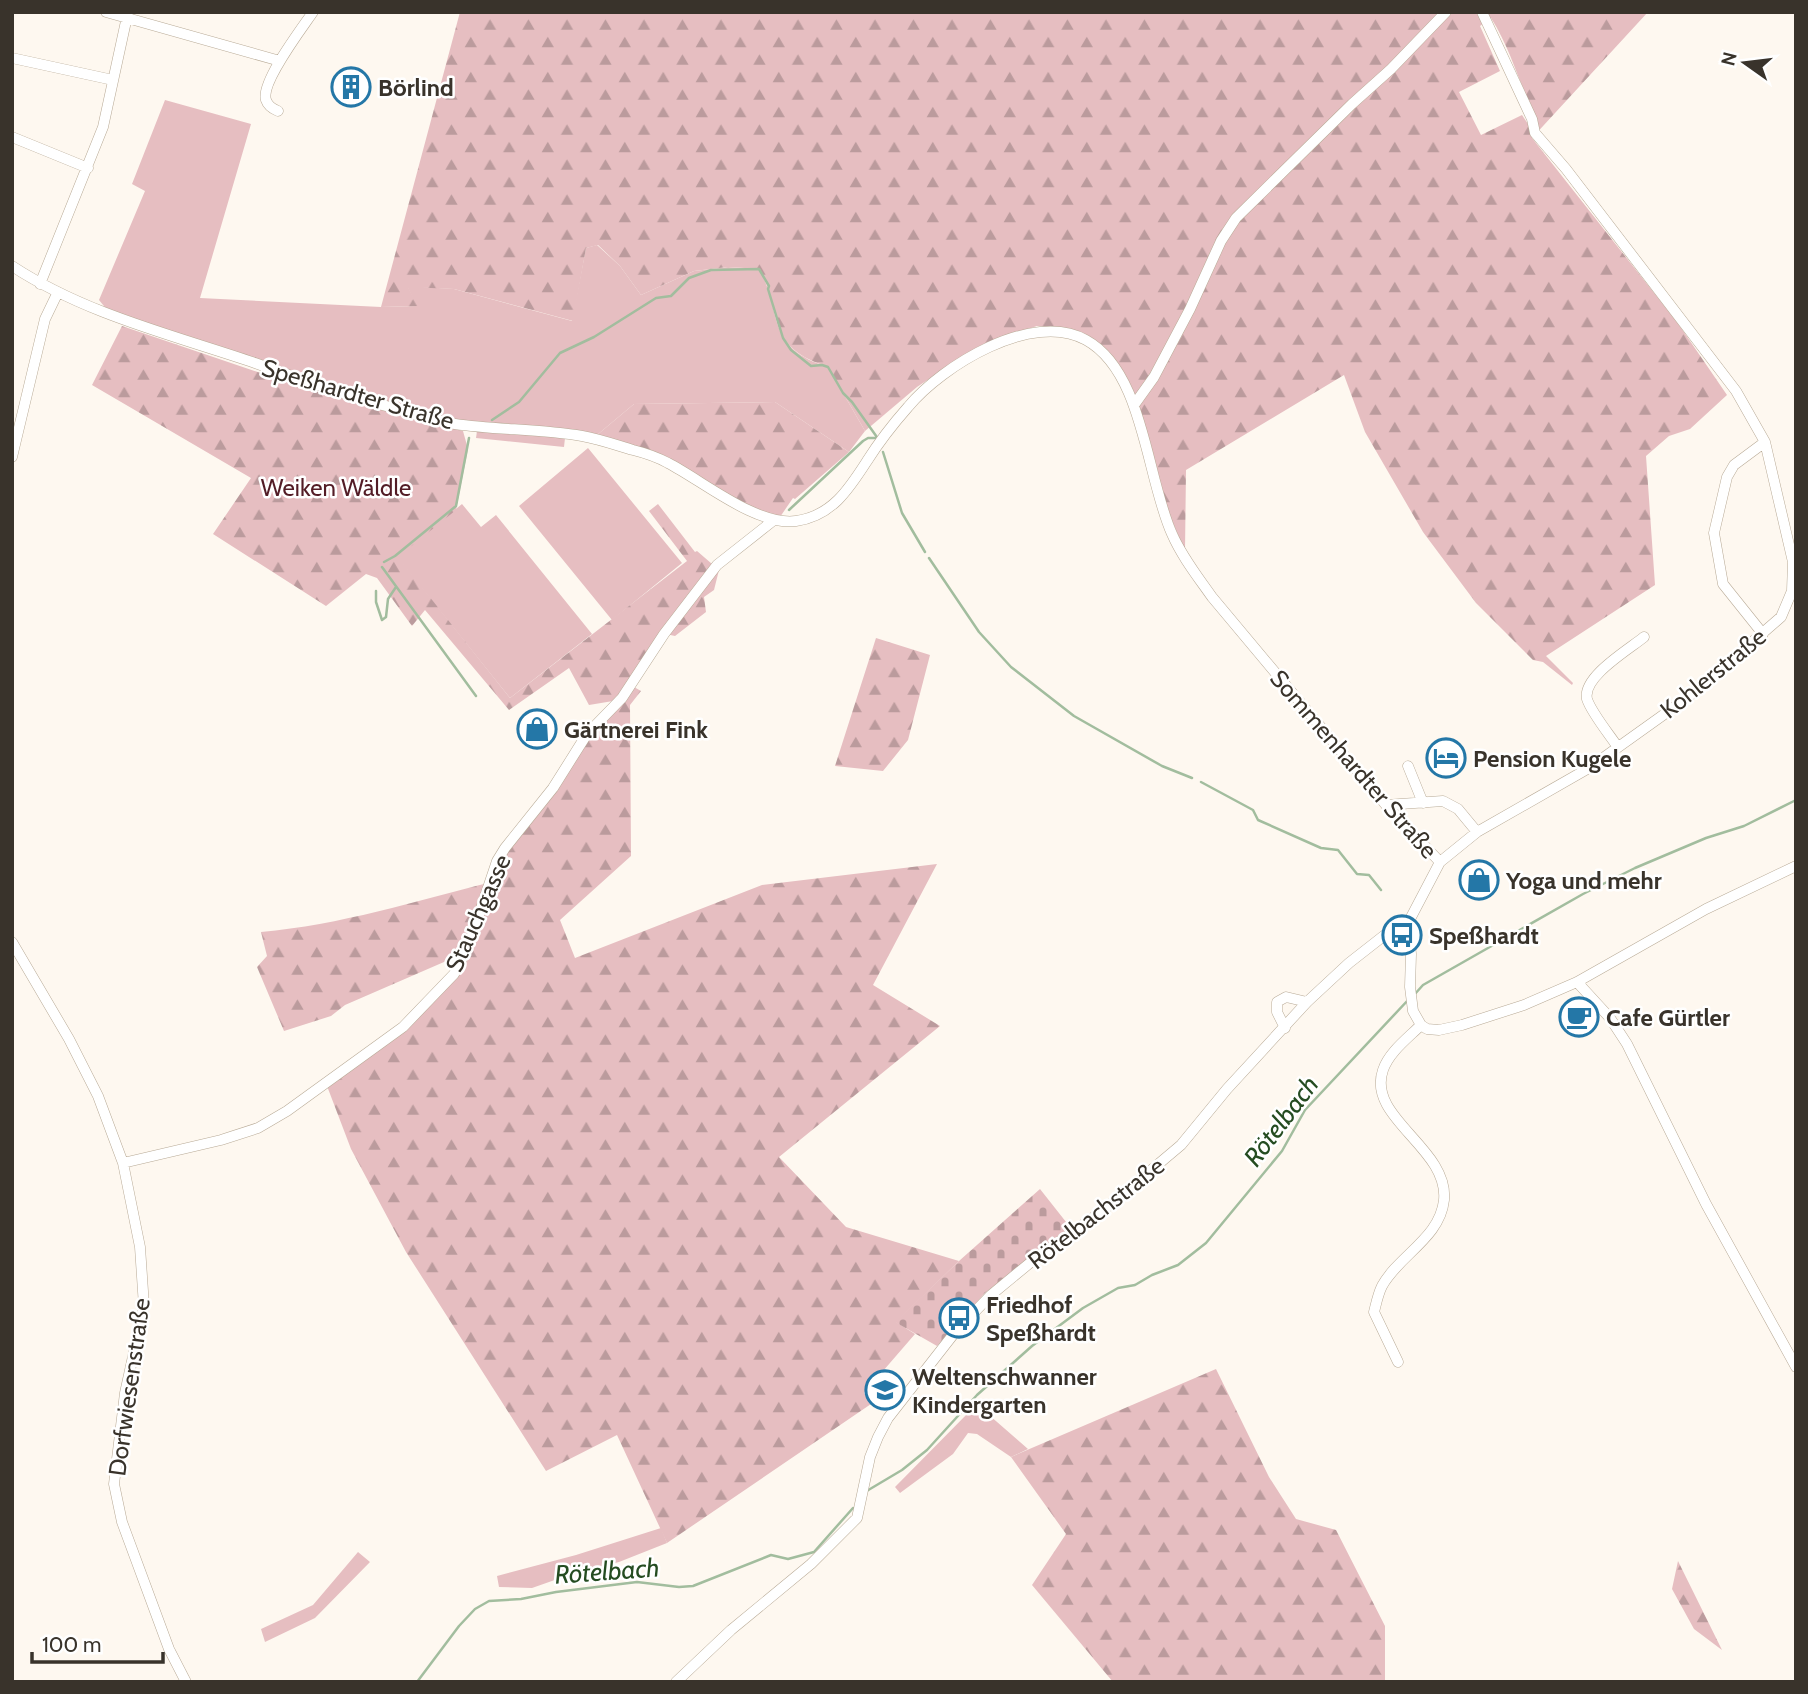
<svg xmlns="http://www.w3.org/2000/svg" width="1808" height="1694" viewBox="0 0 1808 1694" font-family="Cabin,sans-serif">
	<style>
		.grass { fill: #e6bec1 }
		.forest { fill: url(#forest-firs); fill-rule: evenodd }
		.cemetery { fill: url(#cemetery-stones) }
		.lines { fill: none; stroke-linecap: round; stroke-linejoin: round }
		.stream { stroke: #a2bd9e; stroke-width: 2.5 }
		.street-casing { stroke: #b8aa96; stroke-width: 11 }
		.street { stroke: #fff; stroke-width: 10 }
		.labels { text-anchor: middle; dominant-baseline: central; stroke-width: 5; stroke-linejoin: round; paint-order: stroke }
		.poi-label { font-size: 24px; font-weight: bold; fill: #39332b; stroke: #fff; text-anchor: start }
		.street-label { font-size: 24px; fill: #39332b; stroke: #fff }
		.park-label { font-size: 24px; fill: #531c26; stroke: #fff }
		.water-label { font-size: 26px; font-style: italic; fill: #254c21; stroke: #fff }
	</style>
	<defs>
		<pattern id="forest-firs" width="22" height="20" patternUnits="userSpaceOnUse" patternTransform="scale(1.75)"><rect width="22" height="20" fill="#e6bec1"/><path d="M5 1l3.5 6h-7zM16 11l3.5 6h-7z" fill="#bb9b9d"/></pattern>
		<pattern id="cemetery-stones" width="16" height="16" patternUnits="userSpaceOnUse" patternTransform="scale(1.75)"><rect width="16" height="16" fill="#e6bec1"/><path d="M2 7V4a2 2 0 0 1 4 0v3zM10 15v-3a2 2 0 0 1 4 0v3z" fill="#bb9b9d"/></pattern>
	</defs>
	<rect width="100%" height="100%" fill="#fef8f0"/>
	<!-- grass -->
	<path class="grass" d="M165,100l86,24 -51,174 181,9 36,-1 -10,-20 47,3 118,32 14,-73 11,-3 23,21 21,29 53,-24 34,-4 32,2c23,49 6,78 68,98l37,64 -16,21 -74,-50 -141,2 -37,31 -129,-12 -40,-8 -320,-104 -9,-11 46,-109 -13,-7z
		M477,431l88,7 -1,9 -88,-9z
		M588,448l94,115 -70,57 -93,-114z
		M462,504l19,23 15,-12 96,119 -82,64 -113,-141z
		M970,1411l19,4 39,34 -17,8 -34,-23 -9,-1 -15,21 -53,39 -5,-6z
		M661,1528l6,15 -48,19 -50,13 -37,13 -33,-1 -2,-11 79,-21z
		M358,1552l12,10 -55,56 -50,24 -4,-13 52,-24z"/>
	<!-- forest -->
	<path class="forest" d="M460,12h1188l-116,126 145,184 50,73 -37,34 -21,7 -23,20 9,129 -109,71 27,27 -1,2 -29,-23 -10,-2 -57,-57 -53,-71 -58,-100 -21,-57 -158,95 -1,82 -27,-65 -33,-110 -36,-38 -31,-11 -21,-2 -39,13 -36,18 -45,30 -52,44 -37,-64c-63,-21 -44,-49 -68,-98l-32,-2 -34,4 -53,24 -21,-29 -22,-21 -12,3 -13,73 -119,-32 -46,-2 10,19 -37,1zM1491,18c21,33 29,70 47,103l-8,6 -8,-12 -41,20 -22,-43 41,-21 -20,-45z
		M122,326l189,64 152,41 5,18 -12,61 -58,47 112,141 177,-137 -38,-50 9,-7 37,48 2,-1 22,19 -5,20 -10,7 2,15 -31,24 -14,-3 -34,50 14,8 -11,14 1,151 -71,64 15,38 187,-73 175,-21 -64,121 67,41 -161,131 67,70 113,34 -63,61 19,12 -51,59 7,11 -204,139 -50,-108 -71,36 -140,-219 -55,-103 -24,-63 77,-57 63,-77 -122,53 -14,11 -47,15 -27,-64 10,-11 -6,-24c79,-7 155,-31 231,-50l16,-33 105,-148 -24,4 -20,-37 -60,42 -84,-100 -13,16 -35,-48 -11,-4 -40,32 -113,-72 38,-56 -159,-93z
		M775,402l74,50 -54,47 -2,-1 -13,19 -30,-10 -84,-48 -69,-24 37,-31z
		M876,638l54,17 -22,85 -25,31 -48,-5z
		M1216,1369l53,108 27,42 40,11 49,96v56h-272l-81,-97 34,-51 -55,-77z
		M1678,1561l44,89 -28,-21 -22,-40z"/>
	<!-- cemetery -->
	<path class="cemetery" d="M1040,1189l30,38 -85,66 -48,53 -42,-24 64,-61z"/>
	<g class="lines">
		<!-- stream -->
		<path class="stream" d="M492,420l27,-18 41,-49 34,-16 62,-39 15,-2 18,-18 22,-8 48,-1 10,17 -1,3 15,49 8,12 20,16 11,-1 6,2 15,26 9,9 27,38
			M883,452l19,61 23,39
			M789,510l74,-69 5,-3h9
			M929,558l50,74 32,35 63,49 88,50 30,12
			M384,562l11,-6 61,-50 13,-68
			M382,567l94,129
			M376,591v11l6,18 4,-3 2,-18 8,-12
			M1201,782l52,28 5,10 63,28 17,2 19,24 12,1 12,15
			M1414,995l9,-10 160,-91 52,-26 71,-30 38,-12 52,-26
			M865,1492l37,-22 25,-20 50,-55 55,-49 51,-38 35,-20 17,-3 17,-10 26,-10 28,-22 76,-92 23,-41 104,-111
			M417,1682l42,-56 16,-17 14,-8 32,-2 35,-7 81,-10 42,5 14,-1 78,-31 17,4 26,-7 39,-44"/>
		<!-- street casing -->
		<g class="street-casing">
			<path id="street" d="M106,12l174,49
				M1482,12l50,107 3,14 31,36 170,222 29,51 28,120 -1,29 -11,26 -84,73 -24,18 -84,60 -112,64 -37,30 -32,61 3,31 -1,33 3,24 8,14 6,4 12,1 23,-5 62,-20 53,-23 129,-73 90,-43
				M12,58l101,22
				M278,111c-5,-2 -10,-5 -12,-11 -6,-17 36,-72 47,-88
				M12,137l76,31
				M12,266c73,48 161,69 243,97 47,17 94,33 142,46 20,6 39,12 58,15 42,6 86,5 127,12 17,3 34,9 51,14 12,3 24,7 35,13 35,18 88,63 128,58 36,-5 53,-32 71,-60 12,-19 26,-37 41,-54 34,-41 124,-97 178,-67 58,32 60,137 86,194 10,23 26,43 40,63l174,208 54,57
				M40,284l63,-157 25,-115
				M1134,405l20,-28 36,-68 31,-68 15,-23 116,-114 39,-35 55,-57
				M12,457l33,-138 13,-27
				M1763,634l-40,-50 -9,-51 13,-56 7,-12 31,-23
				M1617,746c-8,-12 -26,-34 -30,-47 -5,-22 41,-49 57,-62
				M1408,766l15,37
				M1386,805l57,-4 15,8 19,23
				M12,942l57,97 29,57 25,67 17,84 4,59 -19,87 -11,91 8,38 47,127 17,33
				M1577,982l33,36 17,26 79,160 90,163
				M1285,1028l-8,-16v-10l9,-5 21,5
				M123,1163l98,-23 37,-12 29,-17 116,-84 51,-53 14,-27 29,-86 8,-13 48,-60 34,-54 35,-36 42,-64 53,-69 57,-45
				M1398,1362l-24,-50c2,-8 4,-18 8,-26 17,-31 58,-48 62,-86 5,-52 -78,-82 -61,-130 6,-18 25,-32 38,-45
				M676,1682l55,-52 80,-66 46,-46 13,-61 8,-20 10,-19 68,-87 35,-36 40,-33 74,-53 76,-64 46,-56 80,-87 42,-39 46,-36 13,-4"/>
		</g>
		<!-- street -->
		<use href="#street" class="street"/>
	</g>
	<!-- icons -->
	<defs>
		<g id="building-ring" transform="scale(2.0125)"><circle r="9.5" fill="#fff" stroke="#2477a7" stroke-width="1.5"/><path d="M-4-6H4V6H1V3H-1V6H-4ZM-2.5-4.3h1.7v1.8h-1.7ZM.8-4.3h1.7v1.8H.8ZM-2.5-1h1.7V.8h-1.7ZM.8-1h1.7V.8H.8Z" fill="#2477a7"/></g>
		<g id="shop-ring" transform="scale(2.0125)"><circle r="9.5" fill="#fff" stroke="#2477a7" stroke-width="1.5"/><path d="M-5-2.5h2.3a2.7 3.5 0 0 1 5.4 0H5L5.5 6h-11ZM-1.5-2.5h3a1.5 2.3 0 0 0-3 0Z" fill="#2477a7"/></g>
		<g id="hotel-ring" transform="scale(2.0125)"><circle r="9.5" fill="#fff" stroke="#2477a7" stroke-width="1.5"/><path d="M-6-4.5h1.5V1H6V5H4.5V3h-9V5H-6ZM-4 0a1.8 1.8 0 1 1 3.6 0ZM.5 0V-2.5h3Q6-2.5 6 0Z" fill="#2477a7"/></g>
		<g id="bus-ring" transform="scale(2.0125)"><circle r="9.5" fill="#fff" stroke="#2477a7" stroke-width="1.5"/><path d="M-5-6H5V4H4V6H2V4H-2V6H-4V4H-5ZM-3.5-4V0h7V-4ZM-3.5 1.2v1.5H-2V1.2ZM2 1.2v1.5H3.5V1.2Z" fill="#2477a7"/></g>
		<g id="cafe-ring" transform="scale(2.0125)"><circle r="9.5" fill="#fff" stroke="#2477a7" stroke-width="1.5"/><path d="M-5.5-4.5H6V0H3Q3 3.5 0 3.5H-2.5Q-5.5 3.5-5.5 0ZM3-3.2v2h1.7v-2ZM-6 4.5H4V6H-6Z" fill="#2477a7"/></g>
		<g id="school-ring" transform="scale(2.0125)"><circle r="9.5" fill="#fff" stroke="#2477a7" stroke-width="1.5"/><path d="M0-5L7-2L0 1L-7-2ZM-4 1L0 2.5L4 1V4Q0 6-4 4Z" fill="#2477a7"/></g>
	</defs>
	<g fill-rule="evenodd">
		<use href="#building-ring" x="351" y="87"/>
		<use href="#shop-ring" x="537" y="729"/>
		<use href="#hotel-ring" x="1446" y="758"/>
		<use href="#shop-ring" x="1479" y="880"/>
		<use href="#bus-ring" x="1402" y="935"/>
		<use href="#cafe-ring" x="1579" y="1017"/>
		<use href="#bus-ring" x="959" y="1318"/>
		<use href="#school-ring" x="885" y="1390"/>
	</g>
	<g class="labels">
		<!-- poi labels -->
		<g class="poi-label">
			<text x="378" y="87">Börlind</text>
			<text x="564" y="729">Gärtnerei Fink</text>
			<text x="1473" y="758">Pension Kugele</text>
			<text x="1506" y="880">Yoga und mehr</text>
			<text x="1429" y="935">Speßhardt</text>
			<text x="1606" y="1017">Cafe Gürtler</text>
			<text x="986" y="1304">Friedhof<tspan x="986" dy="28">Speßhardt</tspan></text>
			<text x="912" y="1376">Weltenschwanner<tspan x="912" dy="28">Kindergarten</tspan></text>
		</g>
		<!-- street labels -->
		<g class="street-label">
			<text transform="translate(358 394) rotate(16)">Speßhardter Straße</text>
			<text transform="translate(1713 673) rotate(-39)">Kohlerstraße</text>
			<text transform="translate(1354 764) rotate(49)">Sommenhardter Straße</text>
			<text transform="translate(478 913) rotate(-66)">Stauchgasse</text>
			<text transform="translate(1096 1213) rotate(-38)">Rötelbachstraße</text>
			<text transform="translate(129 1387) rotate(-82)">Dorfwiesenstraße</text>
		</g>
		<!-- park labels -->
		<g class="park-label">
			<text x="336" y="487">Weiken Wäldle</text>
		</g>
		<!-- water labels -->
		<g class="water-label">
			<text transform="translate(1281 1121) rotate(-53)">Rötelbach</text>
			<text transform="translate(607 1571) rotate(-4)">Rötelbach</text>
		</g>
	</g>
	<!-- border -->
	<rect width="1808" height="1694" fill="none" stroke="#39332b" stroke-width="28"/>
	<!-- north arrow -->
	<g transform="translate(1745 63) rotate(284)" stroke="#ffffff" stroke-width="5" paint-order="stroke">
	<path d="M0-5L12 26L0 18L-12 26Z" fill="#39332b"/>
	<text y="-10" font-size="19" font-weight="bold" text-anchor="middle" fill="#39332b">N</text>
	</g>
	<!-- scale -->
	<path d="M32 1652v10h131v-10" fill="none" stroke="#39332b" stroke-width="3.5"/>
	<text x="42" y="1652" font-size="21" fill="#39332b" stroke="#ffffff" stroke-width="5" paint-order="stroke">100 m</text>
</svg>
